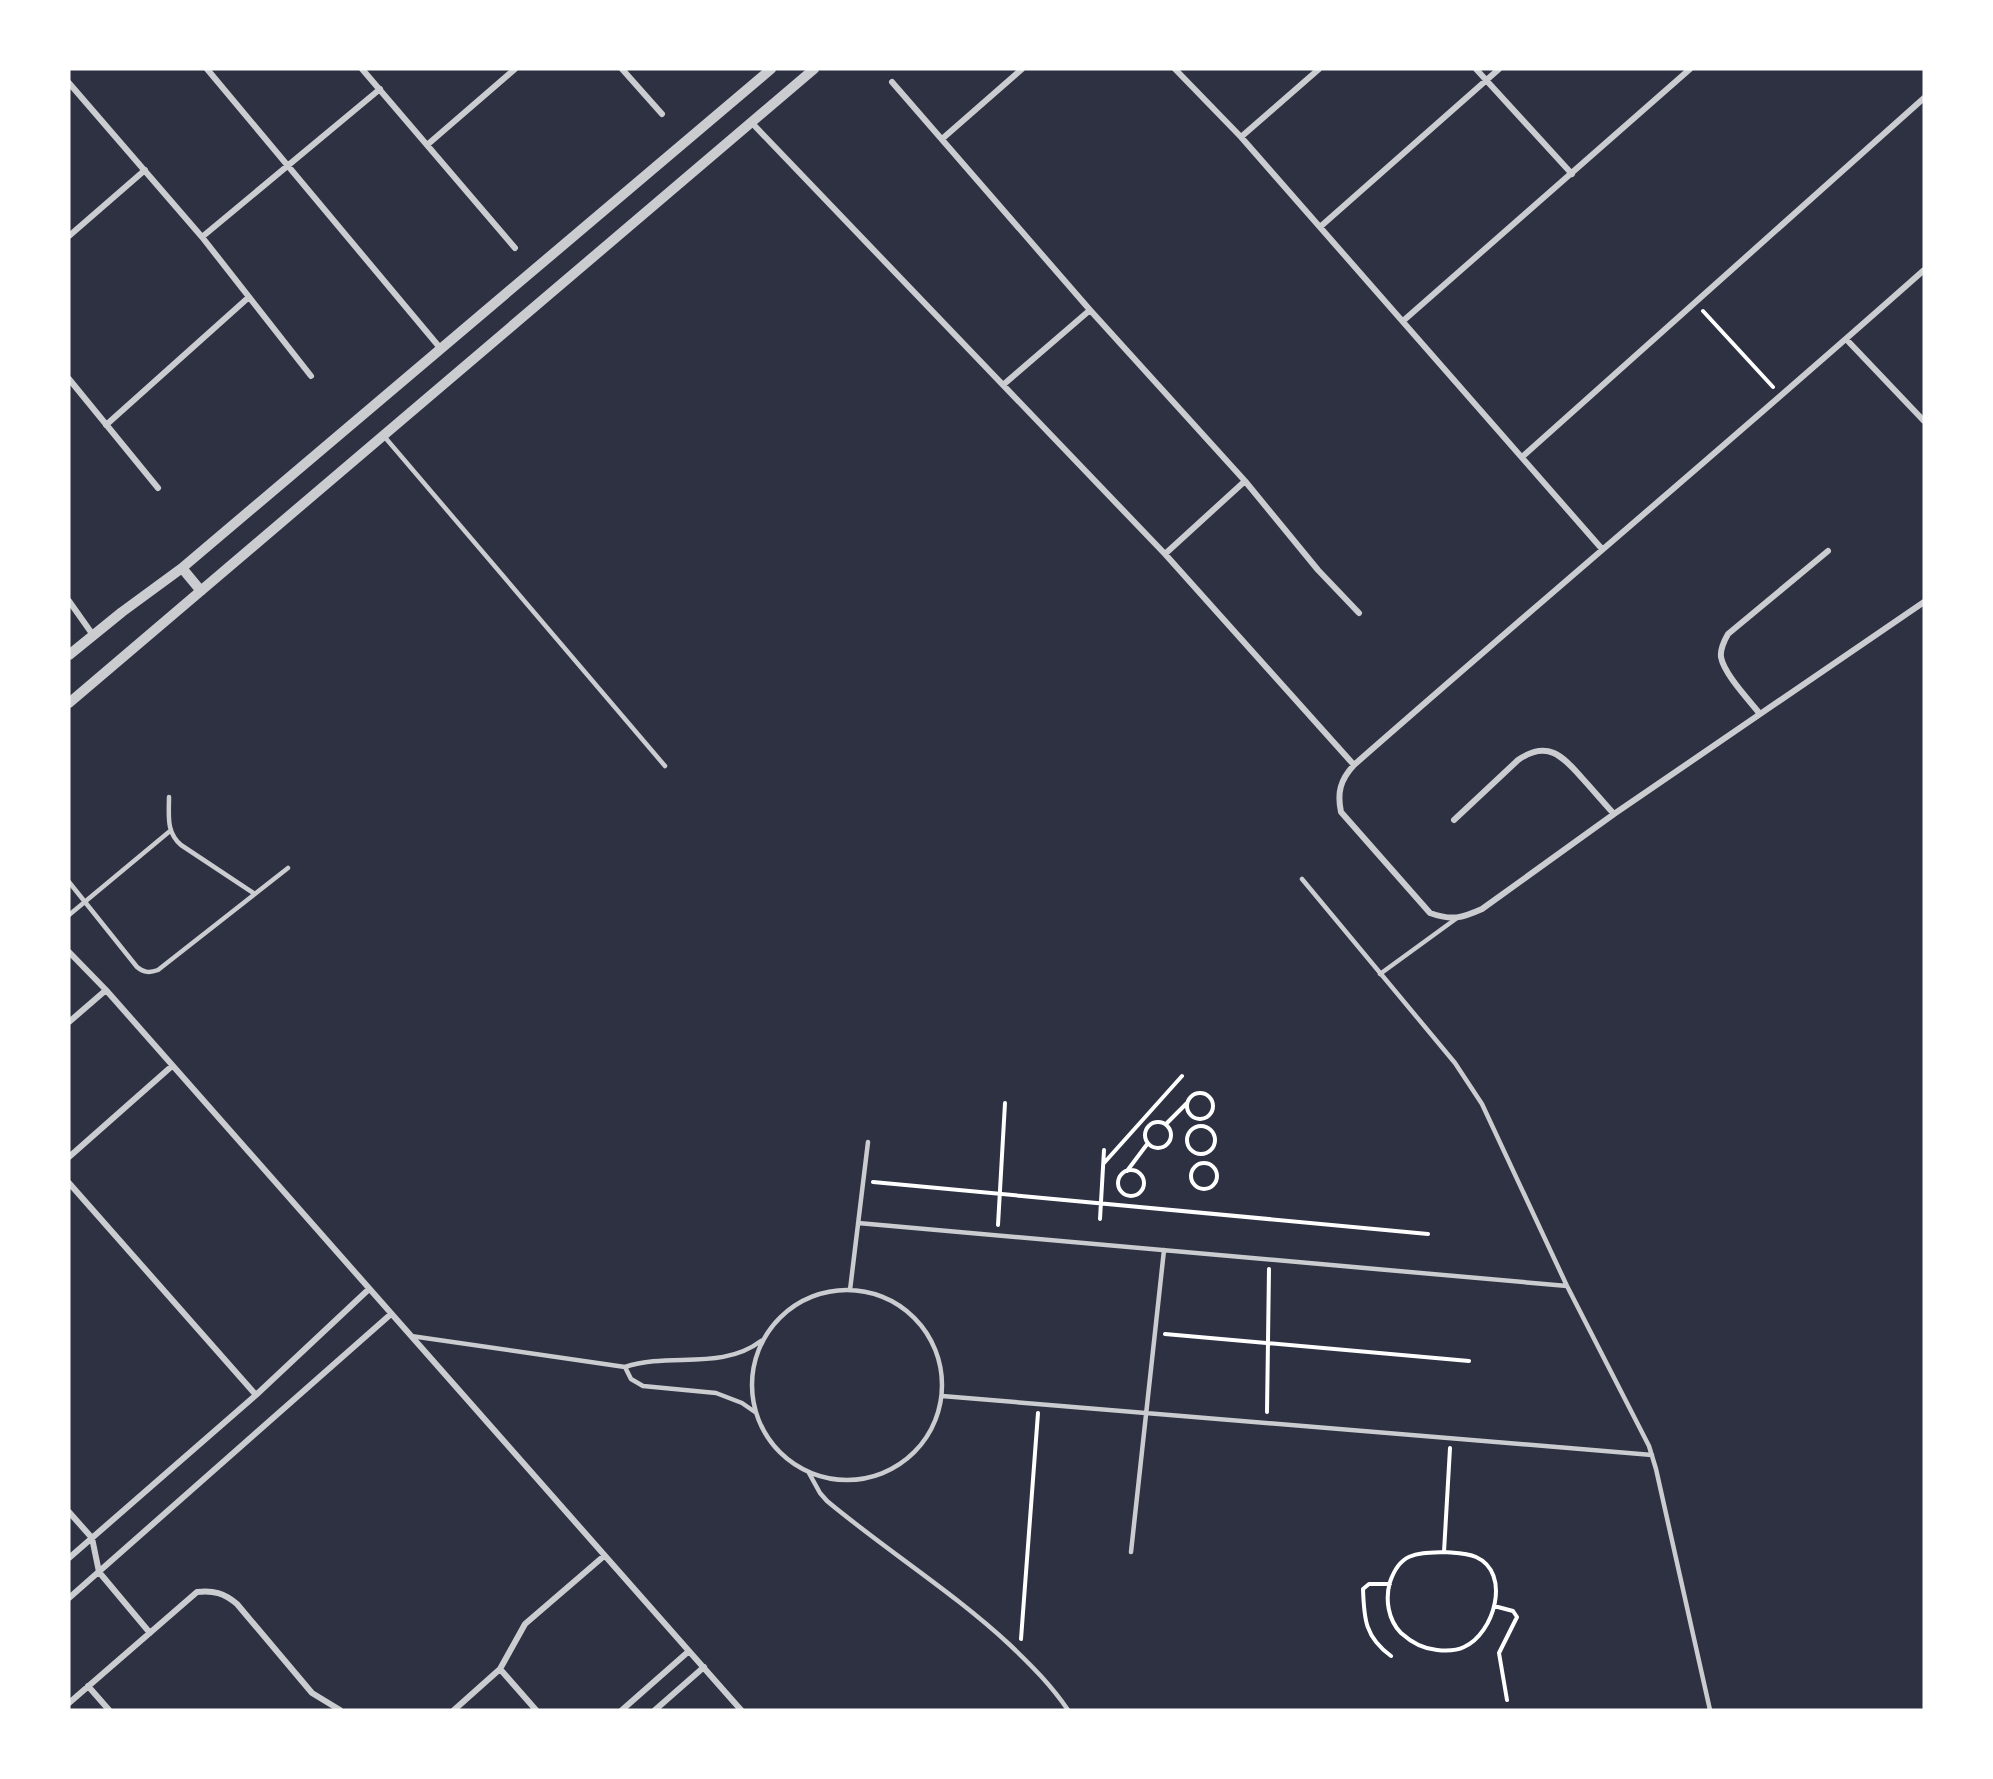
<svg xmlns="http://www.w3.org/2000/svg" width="1993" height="1779" viewBox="0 0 1993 1779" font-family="Montserrat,sans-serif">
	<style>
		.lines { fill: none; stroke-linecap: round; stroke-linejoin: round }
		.path { stroke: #fff; stroke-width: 4 }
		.service { stroke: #caccd0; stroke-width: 4.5 }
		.minor { stroke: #caccd0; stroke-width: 6 }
		.tertiary { stroke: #caccd0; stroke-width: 10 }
	</style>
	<rect width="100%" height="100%" fill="#2d3142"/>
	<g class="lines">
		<!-- path -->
		<path class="path" d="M1703,311l70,76
			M1187 1106a13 13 0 1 1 26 0a13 13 0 1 1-26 0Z
			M1145 1135a13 13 0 1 1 26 0a13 13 0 1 1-26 0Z
			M1166,1124l21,-21
			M1187 1140a14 14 0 1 1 28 0a14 14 0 1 1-28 0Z
			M1104,1163l78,-87
			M1191 1176a13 13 0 1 1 26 0a13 13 0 1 1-26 0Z
			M1118 1183a13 13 0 1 1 26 0a13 13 0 1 1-26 0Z
			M1127,1171l21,-28
			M873,1182l555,52
			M1100,1219l4,-69
			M998,1225l7,-122
			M1165,1334l304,27
			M1267,1412l2,-143
			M1444,1552c10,1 23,1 32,5 36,16 18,77 -12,90 -8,4 -18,4 -27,3 -13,-1 -26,-8 -36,-17 -13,-13 -16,-34 -11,-51 10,-30 27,-29 54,-30z
			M1444,1552l6,-104
			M1390,1584h-21l-6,5c1,30 2,48 28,67
			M1494,1606l19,5 4,6 -18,36 8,47
			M1021,1639l17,-226"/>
		<!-- service -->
		<path class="service" d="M383,435l282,331
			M169,797c0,19 -3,35 12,48l74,49
			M1302,879l153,184 27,41 85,182 82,160 7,23 54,241
			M69,882l68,85c7,6 13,6 21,3l130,-102
			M69,915l101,-84
			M1380,974l77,-56
			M858,1223l709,63
			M850,1290l18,-148
			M752 1385a95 95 0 1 1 190 0a95 95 0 1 1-190 0Z
			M411,1336l214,31c45,-15 96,4 136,-26
			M625,1367l6,12 12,7 73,7 26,10 13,9
			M942,1396l710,59
			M809,1473l11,20 7,8c60,50 126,91 183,144 22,21 41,40 58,65
			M1131,1552l33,-302"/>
		<!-- minor -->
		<path class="minor" d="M207,69l234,280
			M362,69l153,179
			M622,69l40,45
			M1175,69l66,68 361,412
			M1476,69l96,105
			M892,82l198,228 155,171 73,89 41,43
			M69,83l133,154 109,139
			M751,122l414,432 189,211
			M1241,137l78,-68
			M942,139l80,-70
			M427,145l88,-76
			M1320,227l179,-158
			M69,236l76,-66
			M202,237l178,-148
			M1924,270c-188,167 -381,329 -570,495 -14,15 -17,28 -13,47l89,101c22,8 32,5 52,-4l132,-95 310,-212
			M1403,321l287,-252
			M1846,339l78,82
			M69,379l89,109
			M1003,385l87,-75
			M106,425l143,-128
			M1522,457l402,-359
			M1165,554l80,-73
			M69,601l24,34
			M1760,714c-11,-14 -36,-40 -39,-57 -1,-8 3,-16 7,-23l100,-83
			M1454,820l64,-60c29,-20 44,-5 64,18 11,12 21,24 32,36
			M69,952l37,38 635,720
			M69,1022l37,-32
			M69,1157l103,-91
			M69,1183l187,212
			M69,1512l23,26 7,34 51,61
			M69,1558l187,-163 113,-106
			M69,1598l322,-284
			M500,1669l36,41
			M88,1686l21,24
			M69,1703l128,-111c16,-2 27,1 40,12l75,89 28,17
			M454,1710l46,-41 25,-45 79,-68
			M622,1710l67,-59
			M655,1710l49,-43"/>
		<!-- tertiary -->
		<path class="tertiary" d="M182,568l19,23
			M69,655l53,-43 60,-44 589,-499
			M69,703l745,-634"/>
	</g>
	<!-- border -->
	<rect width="1993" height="1779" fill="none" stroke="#ffffff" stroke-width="141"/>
</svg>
